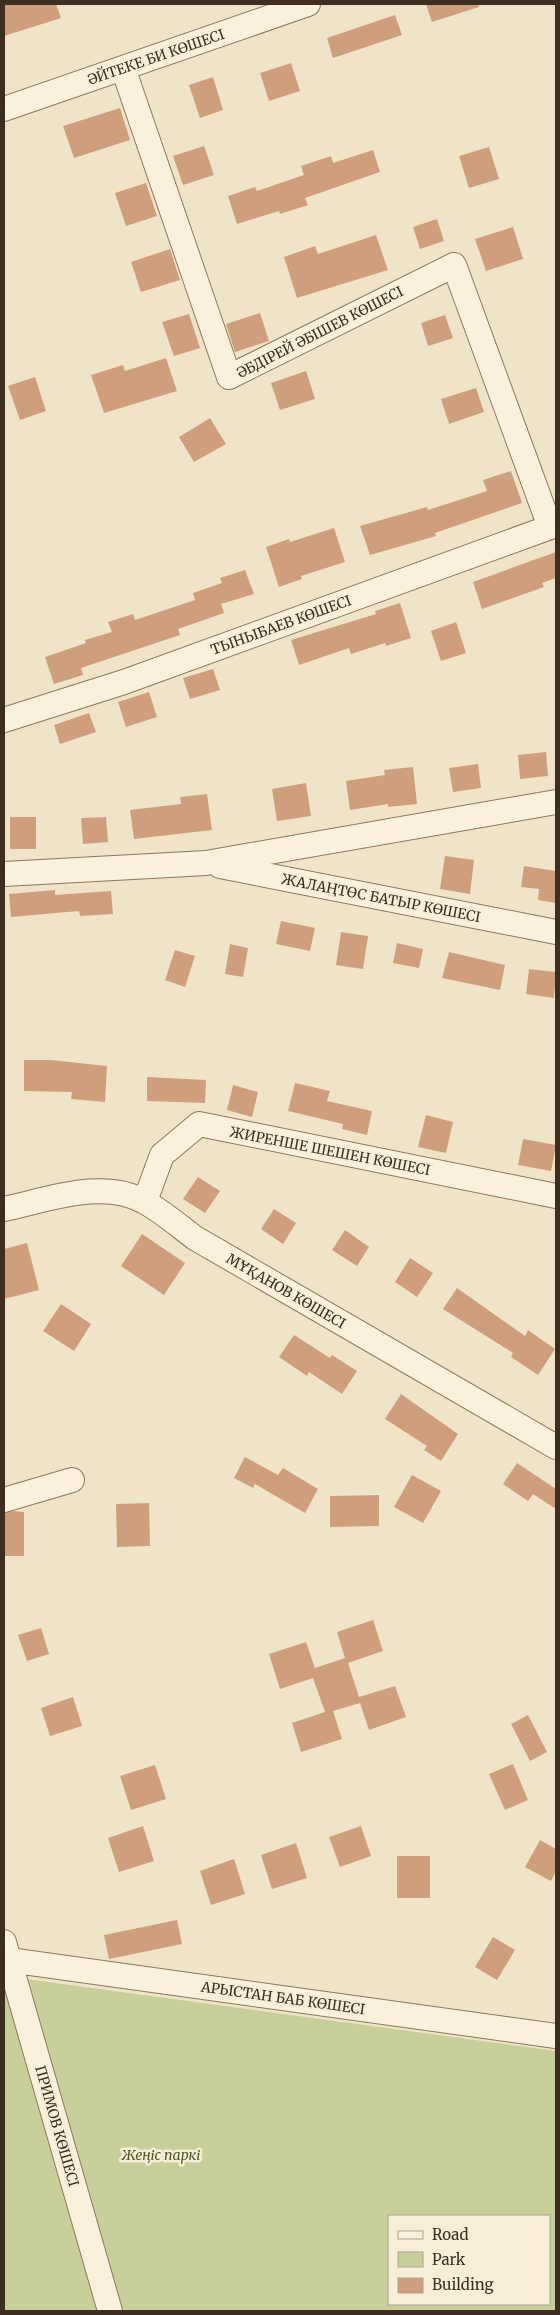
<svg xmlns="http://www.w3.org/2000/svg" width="560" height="2315" viewBox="0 0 560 2315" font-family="Merriweather,serif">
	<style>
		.green { fill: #c9cf9b; fill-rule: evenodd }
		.building { fill: #cf9f7d }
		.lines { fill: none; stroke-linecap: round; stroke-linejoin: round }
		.minor-casing { stroke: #8d765c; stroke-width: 26 }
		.minor { stroke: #faf1dc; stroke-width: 24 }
		.labels { text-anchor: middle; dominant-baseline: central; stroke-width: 5; stroke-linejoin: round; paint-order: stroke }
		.street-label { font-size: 14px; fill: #3d2e20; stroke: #f7eed8 }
		.park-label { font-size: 14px; font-style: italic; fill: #4d5a26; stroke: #f7eed8 }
	</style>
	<rect width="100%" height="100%" fill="#f0e4c8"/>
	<!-- green -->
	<path class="green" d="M4,1976l552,75v260h-552zM389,2216h160v88h-160z"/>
	<!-- building -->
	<path class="building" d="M9,4h47l5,14 -57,18v-31z
		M426,4h52l1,3 -47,15z
		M395,15l7,20 -69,23 -6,-20z
		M291,63l9,28 -31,10 -9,-28z
		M213,77l10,33 -23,8 -11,-33z
		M120,108l10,32 -56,18 -11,-32z
		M204,146l10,29 -31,10 -10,-29z
		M489,147l10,32 -30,9 -10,-32z
		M373,150l7,22 -75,26 3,7 -28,9 -1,-3 -42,13 -9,-28 27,-9 2,4 47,-16 -3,-9 30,-10 2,7z
		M146,183l11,33 -31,10 -11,-33z
		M437,219l7,22 -24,8 -7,-22z
		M513,227l10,32 -37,12 -11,-32z
		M376,235l12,35 -91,28 -13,-41 31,-11 3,8z
		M170,249l10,31 -39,12 -10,-30z
		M260,313l9,28 -34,11 -9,-28z
		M189,314l11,34 -26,8 -12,-34z
		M445,315l8,23 -25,8 -7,-23z
		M166,358l11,33 -73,22 -13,-38 32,-10 2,6z
		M306,371l9,28 -35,11 -9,-27z
		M35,377l11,34 -26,9 -12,-34z
		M476,388l8,24 -35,12 -8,-25z
		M210,418l16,26 -32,18 -15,-25z
		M511,471l11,32 -87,30 1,3 -66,19 -10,-29 67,-19 1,3 59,-19 -4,-11z
		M334,528l11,34 -44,14 1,3 -23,8 -13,-40 23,-8 1,3z
		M556,552v26l-14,5 2,4 -62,22 -9,-27z
		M245,570l9,24 -33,10 3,9 -46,16 2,6 -99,33 2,7 -29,9 -9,-27 41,-14 -1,-3 27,-8 -4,-10 25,-8 2,6 60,-20 -2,-7 29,-10 -2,-5z
		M400,603l11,35 -25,8 -1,-3 -34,11 -2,-6 -50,17 -8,-25 85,-26 -1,-3z
		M456,622l10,31 -25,8 -10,-30z
		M213,669l7,21 -30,9 -7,-21z
		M149,692l8,25 -31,10 -8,-25z
		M89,713l7,19 -36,12 -6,-19z
		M546,752l2,24 -28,3 -2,-24z
		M478,764l3,24 -28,4 -4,-24z
		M413,767l4,37 -29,3v-3l-38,6 -4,-29 39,-6 -1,-5z
		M306,783l5,33 -34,5 -5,-32z
		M207,794l5,36 -78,9 -4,-29 51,-6 -1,-7z
		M10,817h26v32h-26z
		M106,817l2,25 -25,2 -2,-26z
		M445,856l29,4 -4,34 -30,-5z
		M524,866l32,5v32l-18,-3 1,-11 -18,-2z
		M55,890v5l56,-4 2,23 -33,2 -1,-5 -68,6 -2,-23z
		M281,921l34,7 -5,23 -34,-7z
		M341,932l27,4 -5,33 -27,-4z
		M397,943l26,6 -4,19 -26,-5z
		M230,944l18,4 -5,29 -18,-3z
		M175,950l20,6 -10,31 -20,-7z
		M449,952l56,13 -5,25 -58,-12z
		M529,969l27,3 -2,26 -28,-4z
		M24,1060h27l56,6 -2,36 -34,-3 1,-7 -48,-1z
		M147,1077l59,3 -1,23 -58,-2z
		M295,1083l35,8 -3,10 45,10 -5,24 -25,-6 1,-5 -55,-13z
		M233,1085l25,7 -6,25 -25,-7z
		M426,1115l27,7 -7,31 -28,-6z
		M523,1139l33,6 -5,26 -33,-6z
		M198,1177l22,14 -15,22 -22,-14z
		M274,1209l22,14 -13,21 -22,-15z
		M345,1230l24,17 -12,19 -25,-16z
		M142,1234l43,29 -21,32 -43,-29z
		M27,1243l12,47 -35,9v-50z
		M410,1258l23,15 -16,24 -22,-15z
		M457,1288l68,48 3,-6 27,19 -17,26 -27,-18 2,-4 -70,-44z
		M61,1304l30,20 -17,27 -31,-20z
		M294,1335l36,23 2,-3 25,16 -15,23 -33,-22 -2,4 -28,-19z
		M401,1394l57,40 -17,27 -17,-11 3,-4 -42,-27z
		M245,1457l33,18 5,-7 35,21 -13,24 -50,-29 -2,4 -19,-10z
		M517,1463l39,26v20l-23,-15 -5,7 -25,-17z
		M412,1475l29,16 -18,32 -29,-16z
		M379,1495v31l-49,1v-31z
		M149,1503l1,43 -33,1 -1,-43z
		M14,1511l10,1v44h-20v-43z
		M373,1620l10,31 -35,12 11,34 36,-11 11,31 -37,13 -9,-27 -27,8 9,28 -41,13 -9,-29 33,-11 -12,-34 -33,11 -11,-35 37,-12 9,26 30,-10 -8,-26z
		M41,1628l8,26 -22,7 -9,-26z
		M73,1697l9,29 -32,10 -9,-28z
		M528,1715l19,37 -17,9 -19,-37z
		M513,1764l15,36 -23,10 -16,-36z
		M155,1765l11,34 -35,11 -11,-34z
		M143,1826l11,35 -35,11 -11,-34z
		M361,1826l10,30 -31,11 -11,-30z
		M540,1840l16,9v22l-5,10 -26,-14z
		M296,1843l11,35 -35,11 -11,-34z
		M397,1856h33v42h-33z
		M234,1859l11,35 -34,11 -11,-34z
		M177,1920l5,24 -73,15 -5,-24z
		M493,1937l22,13 -18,30 -22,-13z"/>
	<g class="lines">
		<!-- minor casing -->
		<g class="minor-casing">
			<path id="minor" d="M123,68l106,309 225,-112 96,262
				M4,109l304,-105
				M4,720l120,-38 432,-157
				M220,866l336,66
				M4,874l202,-11 350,-61
				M145,1201l17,-46 37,-31 357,72
				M4,1209c43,-9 100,-31 141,-7 18,10 34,24 50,36l361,209
				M4,1500l68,-20
				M4,1942l106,369
				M9,1960l547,76"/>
		</g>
		<!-- minor -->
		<use href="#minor" class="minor"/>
	</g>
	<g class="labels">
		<!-- street labels -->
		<g class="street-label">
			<text transform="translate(156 57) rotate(-19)">ӘЙТЕКЕ БИ КӨШЕСІ</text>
			<text transform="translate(320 332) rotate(-27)">ӘБДІРЕЙ ӘБІШЕВ КӨШЕСІ</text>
			<text transform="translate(281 625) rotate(-20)">ТЫНЫБАЕВ КӨШЕСІ</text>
			<text transform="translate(381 898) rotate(11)">ЖАЛАҢТӨС БАТЫР КӨШЕСІ</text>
			<text transform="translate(330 1151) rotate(11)">ЖИРЕНШЕ ШЕШЕН КӨШЕСІ</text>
			<text transform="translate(286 1291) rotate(30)">МҰҚАНОВ КӨШЕСІ</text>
			<text transform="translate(283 1998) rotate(8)">АРЫСТАН БАБ КӨШЕСІ</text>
			<text transform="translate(57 2126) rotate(74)">ПРИМОВ КӨШЕСІ</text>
		</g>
		<!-- park labels -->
		<g class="park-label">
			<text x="161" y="2155">Жеңіс паркі</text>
		</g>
	</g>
	<!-- border -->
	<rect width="560" height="2315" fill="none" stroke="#3d2e20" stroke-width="10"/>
	<!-- legend -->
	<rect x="388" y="2215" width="162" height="90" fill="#f7eed8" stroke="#ada18e"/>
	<rect x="398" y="2231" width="25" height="8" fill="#faf1dc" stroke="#ada18e"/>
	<text x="432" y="2240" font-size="15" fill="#3d2e20">Road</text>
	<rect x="398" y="2252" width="25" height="15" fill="#c9cf9b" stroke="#ada18e"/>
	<text x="432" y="2265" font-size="15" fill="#3d2e20">Park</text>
	<rect x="398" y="2278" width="25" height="15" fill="#cf9f7d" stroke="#ada18e"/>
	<text x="432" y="2290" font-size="15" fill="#3d2e20">Building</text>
</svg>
